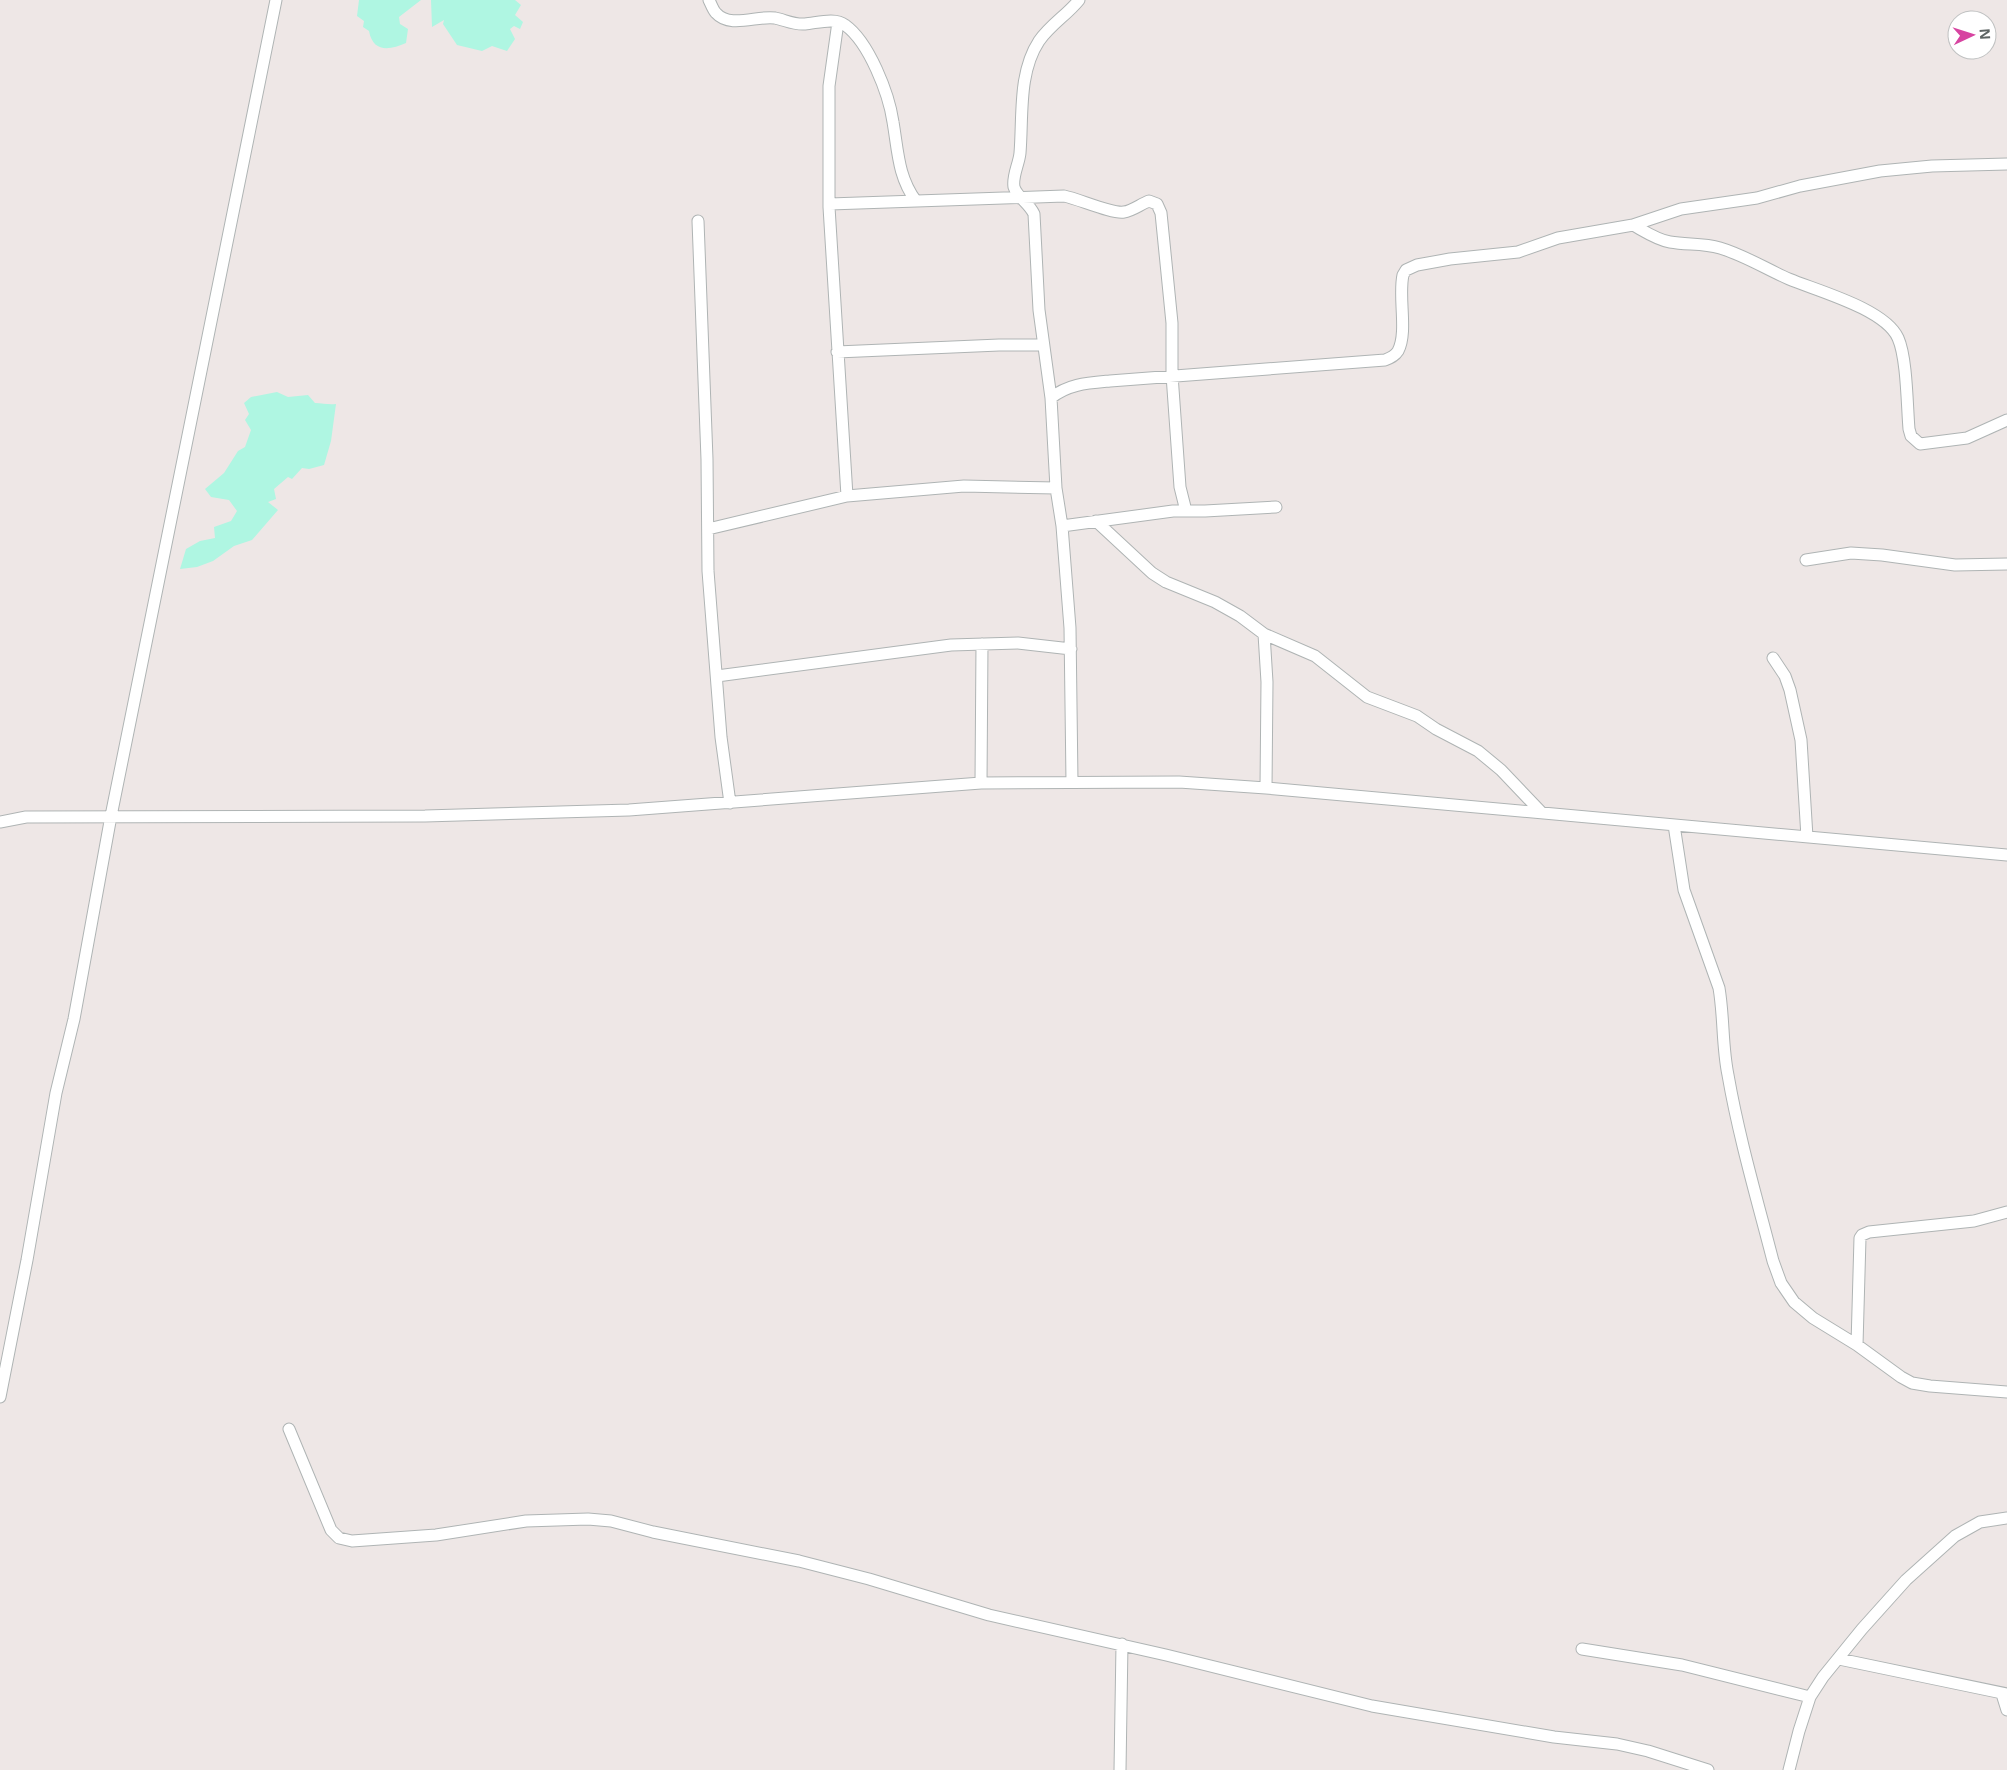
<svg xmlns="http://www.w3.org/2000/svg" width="2007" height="1770" viewBox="0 0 2007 1770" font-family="'Open Sans',sans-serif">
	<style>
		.water { fill: #aff6e2 }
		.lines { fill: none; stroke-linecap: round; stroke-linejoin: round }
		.minor-casing { stroke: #afb4b4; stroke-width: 13 }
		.minor { stroke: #fff; stroke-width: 11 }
	</style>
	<rect width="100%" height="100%" fill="#eee7e6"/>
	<!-- water -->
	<path class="water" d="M359,0h62l-22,17 1,7 8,5 -2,14c-16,7 -33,10 -37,-12l-6,-4 1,-6 -7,-5z
		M431,0h84l6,5 -6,10 8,7 -3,7 -6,-3 -4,3 5,10 -8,12 -15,-5 -10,5 -25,-6 -14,-21 1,-4 -12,7z
		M277,392l11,5 20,-2 7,8c8,0 13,2 21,1l-5,37 -7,24 -15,4 -7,-1 -10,11 -4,-2 -14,12 2,10 -8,3 10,8 -26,30 -18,6 -21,15 -16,6 -17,2 6,-20 14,-8 15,-3 -1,-11 17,-6 6,-10 -8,-11 -18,-3 -6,-8 19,-16 14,-22 7,-4 6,-17 -6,-10 4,-6 -5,-11 7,-6z"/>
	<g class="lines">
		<!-- minor casing -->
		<g class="minor-casing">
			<path id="minor" d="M709,0c2,4 4,10 7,13 14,16 42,2 59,5 10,2 19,7 30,6 12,-1 30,-7 40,1 24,17 44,69 48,97 5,29 5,55 23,79
				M838,22l-9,64v121l18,289
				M830,204l234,-8c15,3 48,18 60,16 8,-1 17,-8 25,-11l8,3 4,9 11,110v52l8,112 6,24
				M698,221l9,238 1,112 13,166 9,66
				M1633,225c11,6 24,15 37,17 17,3 33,1 50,6 24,7 46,21 69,31 29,12 96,30 109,59 9,20 9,68 11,91l2,7 9,8 47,-6 40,-18
				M837,352l162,-7h44
				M1051,398c17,-14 37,-15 59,-17l275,-21c5,-2 10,-4 13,-9 10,-19 0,-54 5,-76l3,-5 11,-5 33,-6 68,-7 40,-14 75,-13 48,-16 76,-11 43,-12 80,-15 52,-5 75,-2
				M1096,521l56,52 14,9 49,20 25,14 24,18 51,22 52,41 50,19 19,13 42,22 23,19 41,43
				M1062,526l111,-15h32l71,-4
				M708,529l139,-33 117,-10 92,2
				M1806,560l45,-7 31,2 73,10 52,-1
				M1264,634l3,48 -1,106
				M1773,658l12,18 5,14 11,50 6,97
				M717,676l234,-31 67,-2 53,6
				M1072,782l-2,-154 -8,-102 -6,-38 -5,-90 -12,-88 -5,-96c-5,-11 -17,-17 -20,-27 -2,-11 5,-23 6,-34 3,-37 -2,-80 19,-112 12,-17 28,-26 40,-41
				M981,783l1,-139
				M0,822l26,-5 399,-1 204,-6 352,-27 198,-1 87,6 741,67
				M1674,825l10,65 35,98c5,29 3,58 9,87 11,63 29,124 45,186l8,22 13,19 19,16 44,27 44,32 11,6 18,3 77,6
				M1857,1345l3,-107 2,-3 7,-3 105,-11 33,-9
				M0,1397l27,-137 29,-167 18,-74 37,-203 165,-816
				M289,1429l42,101 8,8 13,3 84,-6 90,-14 62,-2 23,2 42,11 146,29 70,18 120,36 177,40 206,51 182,31 63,7 31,7 60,19
				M1582,1649l100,16 128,32
				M1839,1659l168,35
				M2002,1694l5,16
				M1120,1770l2,-126
				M1789,1770l10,-39 11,-34 13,-20 39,-48 44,-49 49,-44 25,-14 27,-4"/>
		</g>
		<!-- minor -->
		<use href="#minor" class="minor"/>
	</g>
	<!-- north arrow -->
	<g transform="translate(1972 35) rotate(86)"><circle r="24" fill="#ffffff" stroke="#bfc1c1"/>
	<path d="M0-4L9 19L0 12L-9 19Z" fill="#d744a1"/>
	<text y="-8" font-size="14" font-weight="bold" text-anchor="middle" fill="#5e6564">N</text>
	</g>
</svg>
